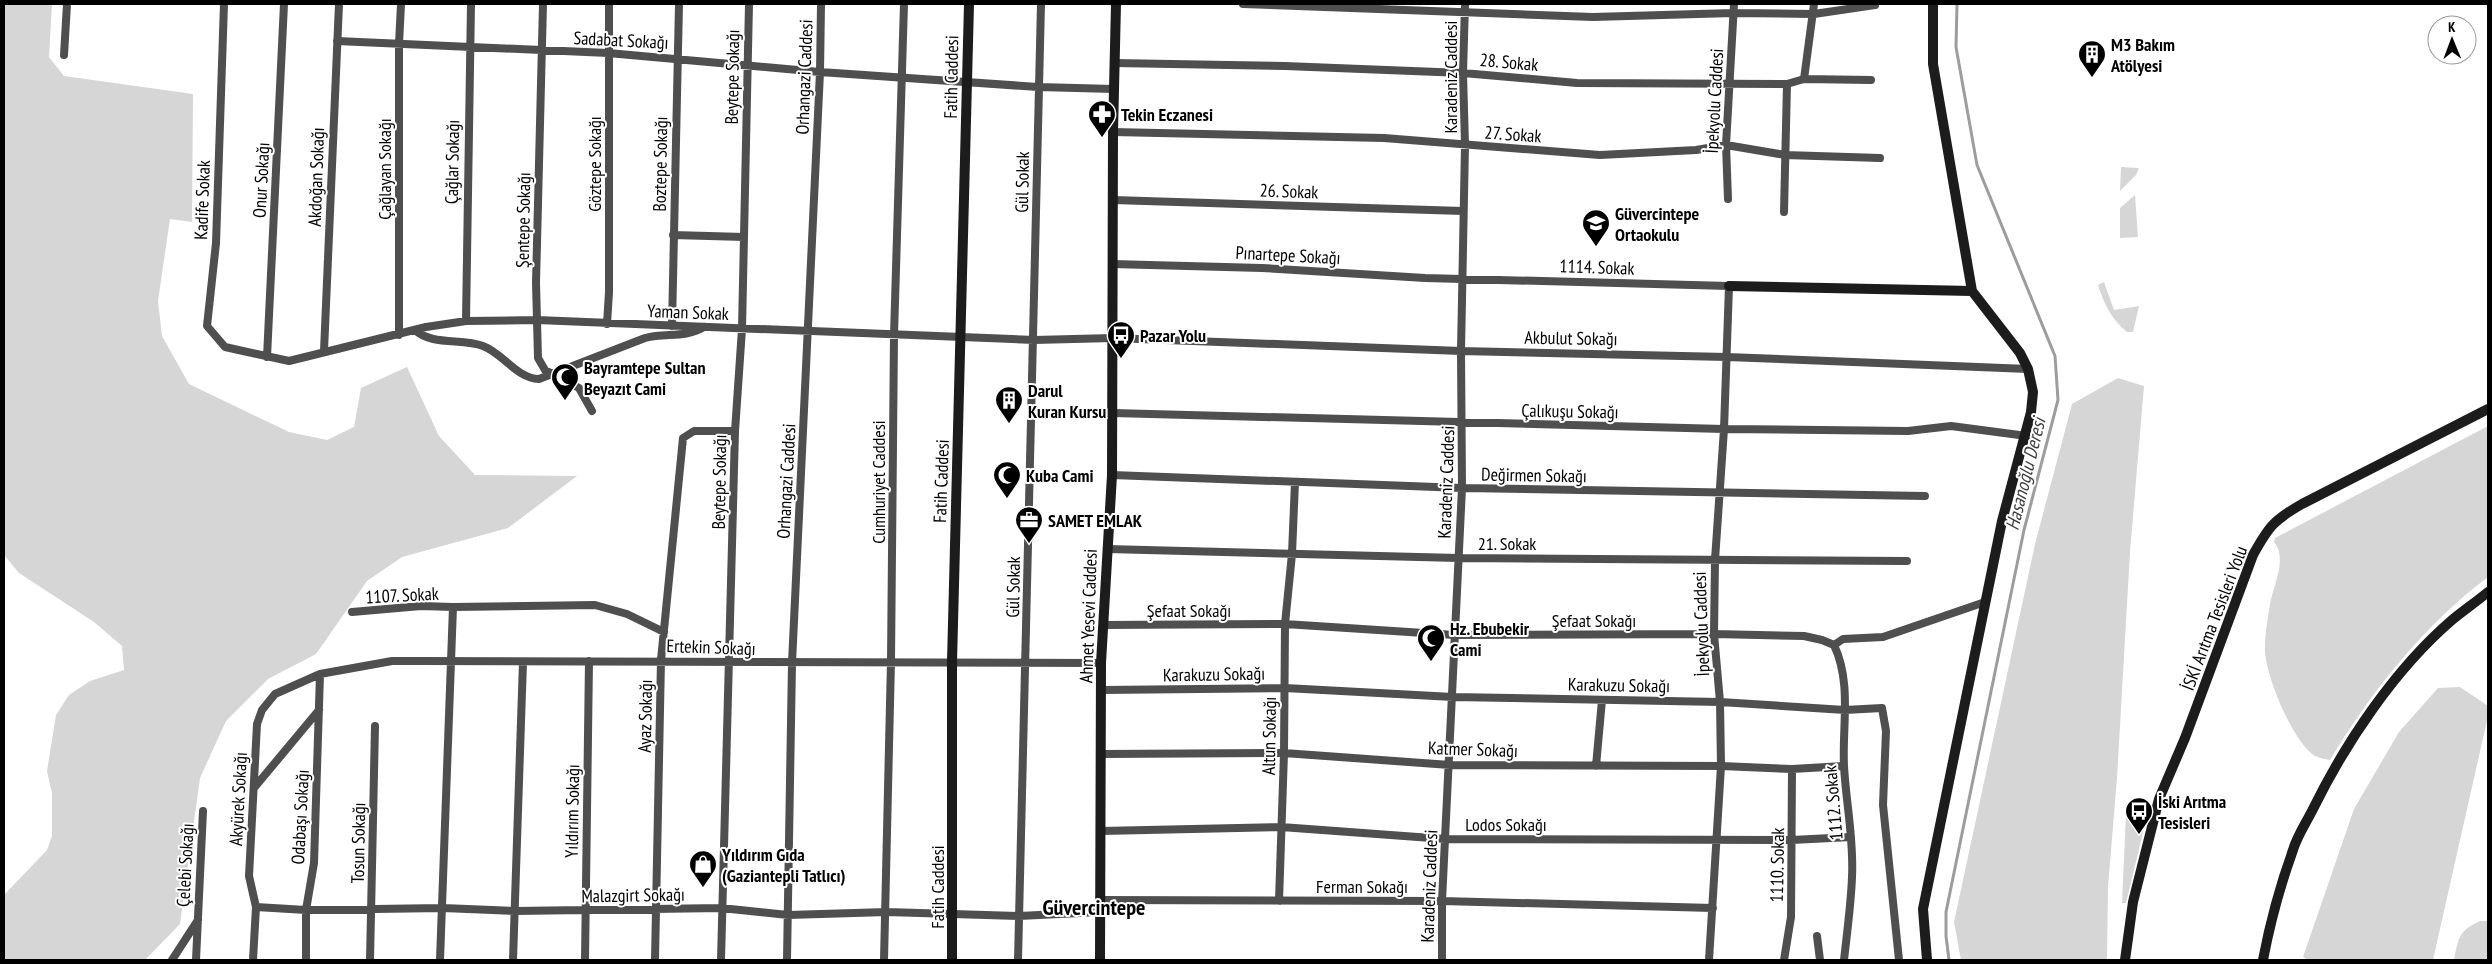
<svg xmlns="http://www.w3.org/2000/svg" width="2492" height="964" viewBox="0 0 2492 964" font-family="'PT Sans Narrow',sans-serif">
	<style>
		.green { fill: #d6d6d6 }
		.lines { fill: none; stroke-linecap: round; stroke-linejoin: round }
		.stream { stroke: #9d9d9d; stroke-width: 3 }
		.street { stroke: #4f4f4f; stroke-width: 8 }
		.secondary { stroke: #1c1c1c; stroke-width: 10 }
		.labels { text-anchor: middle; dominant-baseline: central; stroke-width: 4; stroke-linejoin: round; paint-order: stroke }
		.street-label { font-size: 18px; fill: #000; stroke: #fff }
		.poi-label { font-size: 18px; font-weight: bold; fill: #000; stroke: #fff; text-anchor: start }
		.water-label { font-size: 19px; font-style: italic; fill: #3e3e3e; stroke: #fff }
		.district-label { font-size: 22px; font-weight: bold; fill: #000; stroke: #fff }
	</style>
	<rect width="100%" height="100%" fill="#fff"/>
	<!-- green -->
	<path class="green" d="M4,4h48l-3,53 15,19 129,18 -1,128 -22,-3 -12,82 4,35 27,48 100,48 38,8 27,-13 7,-39 46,-21 32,69 36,39 102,1 -69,52 -106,29 -35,24 -51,73 -48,25 -42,42 -26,57 -20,146 -35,36h-141v-65l43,-45 5,-14v-43l-5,-22 9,-56 13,-20 21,-14 34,-11 -2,-24 -28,-24 -75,-49 -15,-18z
		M2121,167l18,1 -3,7 -16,16z
		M2135,195l3,42 -18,1v-30z
		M2104,282l10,28 25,-4 -6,26h-6c-16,-13 -23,-28 -29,-47z
		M2118,378l26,8 -14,166 -13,226 -9,109 -1,73h-146l-7,-38 81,-378 37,-140z
		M2488,426v151c-64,48 -117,115 -158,183 -5,-1 -11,-2 -15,-4 -22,-13 -52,-85 -50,-110 0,-13 3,-28 5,-42 3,-18 18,-45 4,-62l1,-4z
		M2460,687l28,19v10l-55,244h-125l-5,-3 51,-148 45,-77 39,-44z
		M2126,814l21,2 -21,87h-4z
		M2480,921h8v39h-34c4,-21 5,-30 26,-39z"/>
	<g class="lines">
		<!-- stream -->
		<path class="stream" d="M1949,960l-3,-24v-24l78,-382 34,-130 -3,-44 -78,-191 -21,-118 1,-43"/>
		<!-- street -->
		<path class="street" d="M224,4l-8,239 -9,83 18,21 64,14 137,-34 40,-6 71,-1 497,20 79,-2 348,13 266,6 301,12
			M543,4l-7,279 2,75 7,12 34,18 13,23
			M1243,4l350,13 140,-4 81,1 61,-9
			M337,41l271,12 212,19 218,15 76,2
			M64,55l3,-51
			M1114,63l171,3 178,7 114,10 210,1 17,-5 67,1
			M1804,79l10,-75
			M1113,132l271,6 216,17 96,-5 30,-5 59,10 95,3
			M1728,199l-2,-54 8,-141
			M1113,200l350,11
			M1784,212l3,-128
			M673,235l71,2
			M1112,264l150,4 163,10 304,8 -5,143 -9,131 -1,74 6,68 1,64 -12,194
			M466,321l5,-317
			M607,324l2,-32v-288
			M672,326l7,-322
			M415,330c17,16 47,8 68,16 21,8 33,32 56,33l106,-41c22,-6 38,1 59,-11
			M399,335v-291l2,-40
			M324,351l15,-347
			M267,357l17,-353
			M1113,413l611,16 184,2 43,-5 76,10
			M1112,475l350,13 463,8
			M1107,549l351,9 449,3
			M352,612l69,-6 32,1
			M1103,625l182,-1 170,11 259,-1 90,2 18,4 12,5
			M1834,645c18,38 8,81 10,121 2,37 10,73 8,111 -1,27 -5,56 -8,83
			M1834,645l9,-6 40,-2 102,-35
			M1102,690l183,-2 168,9 267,5 125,8 37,-2 4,23 -3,74 16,155
			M1102,754l182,-1 166,12 271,1 71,3 52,-3
			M1596,766l6,-66
			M254,788l65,-78
			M1101,831l180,-4 164,12 347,1 59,-3
			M1100,900l342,1 271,7
			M1279,901l5,-148 1,-129 7,-70 3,-72
			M256,907l50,3 137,-2 72,3 206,-3 67,7 99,-3 132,4 81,-4
			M1817,936l3,24
			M172,960l26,-40
			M196,960l7,-149
			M253,960l3,-53 -7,-31 8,-152 5,-14 13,-16 45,-20 72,-13h27l682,2
			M306,960v-50l8,-47 6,-189
			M370,960l5,-234
			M440,960l13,-353 142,-2 32,9 37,18
			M513,960l10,-298
			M585,960l4,-299
			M655,960l6,-300 22,-222 11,-7h41
			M721,960l14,-529 7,-102 7,-325
			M787,960l5,-297 28,-591 1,-68
			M884,960l7,-299 3,-326 10,-331
			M1018,960l23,-956
			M1442,960v-59l20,-413 -1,-137 4,-206 -2,-72 2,-69
			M1784,960l7,-43 1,-148"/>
		<!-- secondary -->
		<path class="secondary" d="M1933,4v60l39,227
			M1729,286l243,5 48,62 8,16 5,23 -2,20 -29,109 -79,388 4,51
			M952,960v-298l17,-658
			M1100,960l1,-297 11,-188 1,-343 3,-128
			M2125,960l8,-58 26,-103 26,-61 68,-183c16,-29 21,-35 49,-51l186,-95
			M2263,960c7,-37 17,-74 30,-110 4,-14 13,-27 20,-41 33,-67 82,-140 139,-189 12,-10 24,-18 36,-28"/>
	</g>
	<!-- icons -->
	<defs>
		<g id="building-pin" transform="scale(1.4375)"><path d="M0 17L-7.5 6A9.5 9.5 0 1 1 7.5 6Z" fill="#000" stroke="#fff"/><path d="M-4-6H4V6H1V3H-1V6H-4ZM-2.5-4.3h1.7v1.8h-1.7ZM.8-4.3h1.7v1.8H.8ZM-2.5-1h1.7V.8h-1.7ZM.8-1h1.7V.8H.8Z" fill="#fff"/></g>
		<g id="pharmacy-pin" transform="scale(1.4375)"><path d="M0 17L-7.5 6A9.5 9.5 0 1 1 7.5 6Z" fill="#000" stroke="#fff"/><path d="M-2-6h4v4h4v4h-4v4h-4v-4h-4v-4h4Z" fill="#fff"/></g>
		<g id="school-pin" transform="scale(1.4375)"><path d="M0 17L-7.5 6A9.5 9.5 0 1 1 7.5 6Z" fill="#000" stroke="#fff"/><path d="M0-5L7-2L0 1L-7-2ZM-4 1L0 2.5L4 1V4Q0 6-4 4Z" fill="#fff"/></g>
		<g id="bus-pin" transform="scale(1.4375)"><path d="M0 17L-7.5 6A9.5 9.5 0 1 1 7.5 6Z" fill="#000" stroke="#fff"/><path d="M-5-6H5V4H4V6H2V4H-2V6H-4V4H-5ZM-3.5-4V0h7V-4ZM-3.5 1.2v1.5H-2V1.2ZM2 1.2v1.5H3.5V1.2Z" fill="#fff"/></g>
		<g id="mosque-pin" transform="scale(1.4375)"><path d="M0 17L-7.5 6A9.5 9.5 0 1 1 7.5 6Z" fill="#000" stroke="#fff"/><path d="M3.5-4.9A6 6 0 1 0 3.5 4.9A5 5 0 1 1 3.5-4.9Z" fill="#fff"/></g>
		<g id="office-pin" transform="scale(1.4375)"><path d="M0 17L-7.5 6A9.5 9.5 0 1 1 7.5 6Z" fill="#000" stroke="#fff"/><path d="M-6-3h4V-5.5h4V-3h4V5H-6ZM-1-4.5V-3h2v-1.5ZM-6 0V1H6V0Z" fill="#fff"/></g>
		<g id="shop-pin" transform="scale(1.4375)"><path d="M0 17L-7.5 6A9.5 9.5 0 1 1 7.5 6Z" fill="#000" stroke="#fff"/><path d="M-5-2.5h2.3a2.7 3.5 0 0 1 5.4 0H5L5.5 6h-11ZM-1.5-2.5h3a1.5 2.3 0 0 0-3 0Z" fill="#fff"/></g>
	</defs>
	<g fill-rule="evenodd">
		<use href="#building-pin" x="2092" y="54"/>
		<use href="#pharmacy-pin" x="1102" y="114"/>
		<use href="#school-pin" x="1596" y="223"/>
		<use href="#bus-pin" x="1121" y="335"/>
		<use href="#mosque-pin" x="565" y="377"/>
		<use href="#building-pin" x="1009" y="400"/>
		<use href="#mosque-pin" x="1007" y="475"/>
		<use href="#office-pin" x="1029" y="520"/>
		<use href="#mosque-pin" x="1431" y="638"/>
		<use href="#bus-pin" x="2139" y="811"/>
		<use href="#shop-pin" x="703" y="864"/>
	</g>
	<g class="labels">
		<!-- street labels -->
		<g class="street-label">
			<text transform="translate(621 40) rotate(3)">Sadabat Sokağı</text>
			<text transform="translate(1509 62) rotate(5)">28. Sokak</text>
			<text transform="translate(732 77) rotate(-89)">Beytepe Sokağı</text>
			<text transform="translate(804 77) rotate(-88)">Orhangazi Caddesi</text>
			<text transform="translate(951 77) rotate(-89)">Fatih Caddesi</text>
			<text transform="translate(1450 77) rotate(-90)">Karadeniz Caddesi</text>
			<text transform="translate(1714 101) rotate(-87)">İpekyolu Caddesi</text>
			<text transform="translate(1513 134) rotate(4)">27. Sokak</text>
			<text transform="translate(452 162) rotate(-89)">Çağlar Sokağı</text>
			<text transform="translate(594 164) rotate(-90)">Göztepe Sokağı</text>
			<text transform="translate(660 164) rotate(-89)">Boztepe Sokağı</text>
			<text transform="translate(384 169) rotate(-90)">Çağlayan Sokağı</text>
			<text transform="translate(316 177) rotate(-88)">Akdoğan Sokağı</text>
			<text transform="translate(261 180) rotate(-87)">Onur Sokağı</text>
			<text transform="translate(1022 182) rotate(-89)">Gül Sokak</text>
			<text transform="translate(1289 191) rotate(2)">26. Sokak</text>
			<text transform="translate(202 200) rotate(-88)">Kadife Sokak</text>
			<text transform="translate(523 220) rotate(-89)">Şentepe Sokağı</text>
			<text transform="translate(1288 255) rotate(3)">Pınartepe Sokağı</text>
			<text transform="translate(1597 267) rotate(2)">1114. Sokak</text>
			<text transform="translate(688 312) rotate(2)">Yaman Sokak</text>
			<text transform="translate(1571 338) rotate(1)">Akbulut Sokağı</text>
			<text transform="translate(1570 411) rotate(1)">Çalıkuşu Sokağı</text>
			<text transform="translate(1534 475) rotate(1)">Değirmen Sokağı</text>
			<text transform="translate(786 481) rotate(-87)">Orhangazi Caddesi</text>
			<text transform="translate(941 481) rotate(-88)">Fatih Caddesi</text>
			<text transform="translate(719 482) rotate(-89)">Beytepe Sokağı</text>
			<text transform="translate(878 482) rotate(-90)">Cumhuriyet Caddesi</text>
			<text transform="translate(1446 482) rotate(-88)">Karadeniz Caddesi</text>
			<text x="1507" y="543">21. Sokak</text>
			<text transform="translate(1013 587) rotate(-89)">Gül Sokak</text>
			<text transform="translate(402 595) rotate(-3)">1107. Sokak</text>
			<text x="1189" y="610">Şefaat Sokağı</text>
			<text transform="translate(1088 616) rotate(-88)">Ahmet Yesevi Caddesi</text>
			<text transform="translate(2214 618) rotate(-69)">İSKİ Arıtma Tesisleri Yolu</text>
			<text x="1594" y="620">Şefaat Sokağı</text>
			<text transform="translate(1701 624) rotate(-92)">İpekyolu Caddesi</text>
			<text transform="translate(711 647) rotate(2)">Ertekin Sokağı</text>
			<text transform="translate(1214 674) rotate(-1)">Karakuzu Sokağı</text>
			<text transform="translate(1619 685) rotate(1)">Karakuzu Sokağı</text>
			<text transform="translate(645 716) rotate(-89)">Ayaz Sokağı</text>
			<text transform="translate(1269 736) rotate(-89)">Altun Sokağı</text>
			<text transform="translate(1473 749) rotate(2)">Katmer Sokağı</text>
			<text transform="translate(238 799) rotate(-87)">Akyürek Sokağı</text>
			<text transform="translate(1833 803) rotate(-95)">1112. Sokak</text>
			<text transform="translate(572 811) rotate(-89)">Yıldırım Sokağı</text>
			<text transform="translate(300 817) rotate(-87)">Odabaşı Sokağı</text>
			<text x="1506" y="824">Lodos Sokağı</text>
			<text transform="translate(358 843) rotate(-89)">Tosun Sokağı</text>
			<text transform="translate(185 865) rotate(-87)">Çelebi Sokağı</text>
			<text transform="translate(1777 865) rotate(-89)">1110. Sokak</text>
			<text x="1362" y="886">Ferman Sokağı</text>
			<text transform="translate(1429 886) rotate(-88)">Karadeniz Caddesi</text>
			<text transform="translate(937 887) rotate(-90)">Fatih Caddesi</text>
			<text transform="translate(633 895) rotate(-1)">Malazgirt Sokağı</text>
		</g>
		<!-- poi labels -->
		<g class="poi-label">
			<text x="2111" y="44">M3 Bakım<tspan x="2111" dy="21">Atölyesi</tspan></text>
			<text x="1121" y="114">Tekin Eczanesi</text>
			<text x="1615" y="213">Güvercintepe<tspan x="1615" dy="21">Ortaokulu</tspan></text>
			<text x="1140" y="335">Pazar Yolu</text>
			<text x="584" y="367">Bayramtepe Sultan<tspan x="584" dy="21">Beyazıt Cami</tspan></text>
			<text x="1028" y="390">Darul<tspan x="1028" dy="21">Kuran Kursu</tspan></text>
			<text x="1026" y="475">Kuba Cami</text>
			<text x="1048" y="520">SAMET EMLAK</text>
			<text x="1450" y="628">Hz. Ebubekir<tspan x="1450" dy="21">Cami</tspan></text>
			<text x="2158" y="801">İski Arıtma<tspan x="2158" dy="21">Tesisleri</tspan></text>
			<text x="722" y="854">Yıldırım Gıda<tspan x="722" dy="21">(Gaziantepli Tatlıcı)</tspan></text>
		</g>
		<!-- water labels -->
		<g class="water-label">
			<text transform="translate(2025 474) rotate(-76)">Hasanoğlu Deresi</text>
		</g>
		<!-- district labels -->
		<g class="district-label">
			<text x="1094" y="907">Güvercintepe</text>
		</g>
	</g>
	<!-- border -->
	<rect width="2492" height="964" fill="none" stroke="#000000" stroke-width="10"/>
	<!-- north arrow -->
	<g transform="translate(2452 40) rotate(359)"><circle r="24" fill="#ffffff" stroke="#999999"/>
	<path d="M0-4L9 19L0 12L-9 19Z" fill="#000000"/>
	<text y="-8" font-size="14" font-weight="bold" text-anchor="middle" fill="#000000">K</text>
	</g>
</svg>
